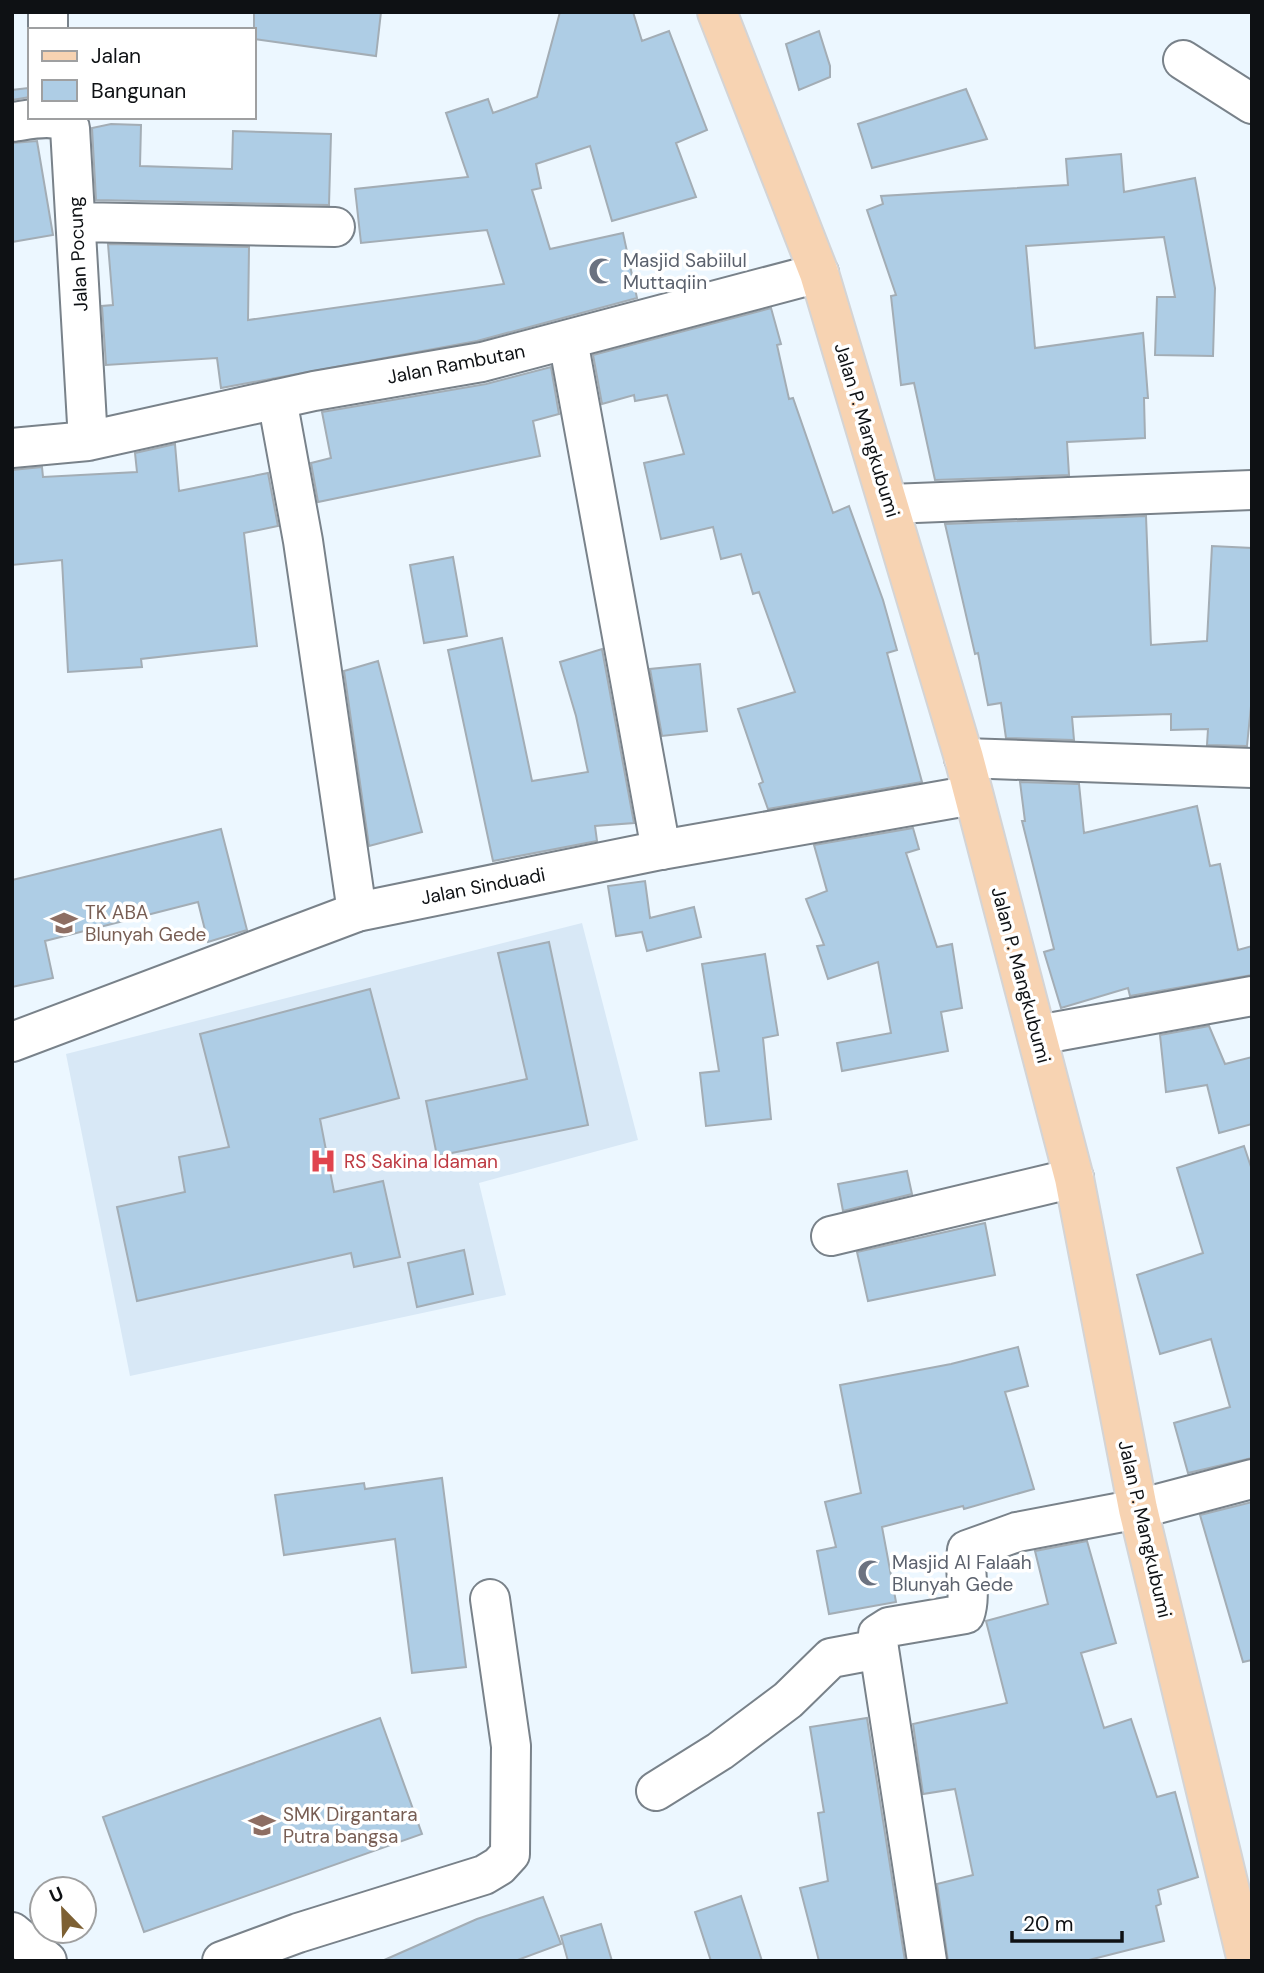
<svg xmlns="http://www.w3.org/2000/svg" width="1264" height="1973" viewBox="0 0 1264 1973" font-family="'DM Sans',sans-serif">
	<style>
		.built { fill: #d8e8f6 }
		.building { fill: #aecde5; stroke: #a3adb5; stroke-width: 2 }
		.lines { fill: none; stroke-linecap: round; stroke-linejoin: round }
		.street-casing { stroke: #79828a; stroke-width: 42 }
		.secondary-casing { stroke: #79828a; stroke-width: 42 }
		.primary-casing { stroke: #d4d4d5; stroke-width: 42 }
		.street { stroke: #fff; stroke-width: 38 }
		.secondary { stroke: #fff; stroke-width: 38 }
		.primary { stroke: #f7d3b2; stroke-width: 38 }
		.labels { text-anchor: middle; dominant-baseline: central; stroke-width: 7; stroke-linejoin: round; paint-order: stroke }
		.street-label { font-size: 19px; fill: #0e1114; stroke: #fff }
		.worship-label { font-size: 19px; fill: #5b616d; stroke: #fff; text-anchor: start }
		.education-label { font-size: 19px; fill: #785e54; stroke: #fff; text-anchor: start }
		.health-label { font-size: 19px; fill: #be3a42; stroke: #fff; text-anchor: start }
	</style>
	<rect width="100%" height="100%" fill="#ecf7ff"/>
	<!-- built -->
	<path class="built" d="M582,923l56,217 -159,43 27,112 -376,81 -64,-322z"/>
	<!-- building -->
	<path class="building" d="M254,12h127l-5,44 -122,-17z
		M560,12h73l9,29 27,-10 38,99 -31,13 20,54 -84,24 -22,-75 -54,18 5,24 -9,2 18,59 73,-16 14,65 -160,43 -256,47 -4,-30 -111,7 -4,-59 11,-1 -5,-61 141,3 -1,73 256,-36 -17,-54 -126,13 -6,-54 113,-12 -22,-64 42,-14 5,14 44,-16z
		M819,31l11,35v11l-31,13 -13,-46z
		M28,88l2,9 -18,3v-10z
		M966,89l21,50 -115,29 -14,-44z
		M111,124l30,1 -1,41 92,3 1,-38 98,3 -2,71 -233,-5 -4,-72z
		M37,141l16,94 -41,7v-99z
		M1121,154l3,38 71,-14 20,110 -2,68 -58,-1 2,-58h18l-11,-60 -138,9 9,102 108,-15 5,65h-4l1,40 -78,4 2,33 -134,5 -21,-97 -13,2 -10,-89 5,-1 -29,-85 16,-6 -2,-8 187,-11 -2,-26z
		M771,308l10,36 -4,1 12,54 4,-1 40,115 16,-7 34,94 14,50 -10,3 35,129 -154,27 -9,-25 4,-2 -25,-73 57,-17 -36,-100 -6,2 -12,-40 -20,5 -8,-32 -52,12 -17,-76 40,-9 -17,-59 -32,6 -1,-6 -32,9 -9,-49z
		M551,367l8,47 -26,7 7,35 -222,46 -7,-39 20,-5 -9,-46 164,-28z
		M175,444l4,47 89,-18 10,53 -34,7 13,113 -116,13 1,8 -74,5 -6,-112 -50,5v-95l30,-3 1,10 94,-5 -2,-19z
		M1146,516l5,129 56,-4 5,-95 40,2v148l-5,50 -40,-1 1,-16 -37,1v-16l-99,3 2,23 -68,-2 -5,-35 -13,2 -10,-52 -3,1 -30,-130z
		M453,557l14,79 -43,7 -14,-78z
		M502,638l30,143 56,-9 -12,-56 -16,-54 42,-13 32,174 -39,3 2,15 -104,20 -45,-211z
		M378,661l44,171 -53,14 -25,-175z
		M700,664l7,67 -45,5 -12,-67z
		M1020,782l59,2 5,49 113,-27 13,60 10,-2 18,86 14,-4v29l-122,21 -2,-8 -67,20 -17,-56 10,-3 -32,-128h3z
		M913,828l6,21 -13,4 31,94 15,-3 10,64 -21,4 7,39 -106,20 -5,-28 54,-10 -13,-71 -50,17 -11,-33 7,-1 -18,-46 21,-8 -13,-46z
		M221,829l26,101 -39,12 -10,-40 -153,39 8,37 -41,9v-107z
		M645,881l5,37 44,-11 7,30 -54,14 -5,-19 -26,4 -8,-50z
		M549,942l39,183 -151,31 -11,-55 101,-22 -29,-126z
		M765,954l13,81 -15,3 8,81 -65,7 -6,-53 19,-2 -17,-107z
		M370,989l29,109 -79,21 14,73 49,-11 17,76 -46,10 -3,-14 -214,48 -20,-94 68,-15 -6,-35 50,-10 -29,-113z
		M1209,1026l16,38 27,-7v67l-33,9 -12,-48 -41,7 -6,-57z
		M1244,1146l8,24v288l-64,15 -14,-50 56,-16 -19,-68 -51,15 -23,-79 66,-22 -26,-85z
		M907,1171l5,23 -69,17 -5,-27z
		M985,1223l10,52 -127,26 -11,-49z
		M464,1250l9,44 -56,13 -9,-44z
		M1018,1347l10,39 -23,6 29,97 -70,20 -1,-3 -81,21 14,75 -67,12 -12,-63 19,-4 -11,-45 36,-9 -21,-108 111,-21z
		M442,1478l24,189 -54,6 -17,-134 -111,16 -9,-60 89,-12 1,6z
		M1252,1502v158l-9,2 -43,-147z
		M1087,1541l29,102 -35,10 23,75 27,-9 26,78 18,-5 23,85 -40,13 3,14 -5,2 8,35 -79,20h-137l-11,-77 36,-9 -18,-86 -32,5 -10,-70 94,-21 -21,-82 62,-17 -13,-53z
		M380,1718l42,116 -278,98 -41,-115z
		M867,1718l38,243h-86l-19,-73 28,-7 -10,-68 6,-1 -14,-85z
		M741,1896l21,65h-51l-16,-49z
		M543,1897l18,47 -46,17h-133l95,-42z
		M601,1924l11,37h-44l-7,-25z"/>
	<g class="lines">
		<!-- street casing -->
		<g class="street-casing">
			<path id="street" d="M48,12v18
				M1183,60l69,44
				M12,122c17,-2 47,-10 58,6l18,313
				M77,222l258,5
				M568,340l93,510
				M277,399l26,142 54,371
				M12,448l76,-7 226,-50 168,-29 337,-89
				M890,504l362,-14
				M964,758l288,10
				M1038,1035l214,-39
				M831,1236l243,-58
				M879,1649l48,312
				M656,1791l64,-40 68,-51 43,-42 48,-9 -1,-15 11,-7 76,-13c7,-21 -2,-43 2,-64l50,-18 121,-23 114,-30
				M12,1932l35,29
				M222,1961l76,-28 186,-58 15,-9 11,-12 1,-108 -21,-147"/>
		</g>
		<!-- secondary casing -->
		<g class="secondary-casing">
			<path id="secondary" d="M12,1042l345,-130 304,-62 312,-55"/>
		</g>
		<!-- primary casing -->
		<g class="primary-casing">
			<path id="primary" d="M717,12l102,261 145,485 110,420 64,331 109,452"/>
		</g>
		<!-- street -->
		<use href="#street" class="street"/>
		<!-- secondary -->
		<use href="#secondary" class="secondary"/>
		<!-- primary -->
		<use href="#primary" class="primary"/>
	</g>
	<!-- icons -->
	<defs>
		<g id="mosque-bare" transform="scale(2.1)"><path d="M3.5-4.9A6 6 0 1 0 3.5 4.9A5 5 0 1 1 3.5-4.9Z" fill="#6b7280" stroke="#fff" stroke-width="2.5" paint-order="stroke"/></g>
		<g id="school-bare" transform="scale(2.1)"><path d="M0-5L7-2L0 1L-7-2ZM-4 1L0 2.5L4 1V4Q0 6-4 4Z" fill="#8d6e63" stroke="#fff" stroke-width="2.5" paint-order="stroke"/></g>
		<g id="hospital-bare" transform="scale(2.1)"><path d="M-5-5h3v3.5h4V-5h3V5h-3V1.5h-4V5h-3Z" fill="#e0444e" stroke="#fff" stroke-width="2.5" paint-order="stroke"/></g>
	</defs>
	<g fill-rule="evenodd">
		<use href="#mosque-bare" x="602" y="271"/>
		<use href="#school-bare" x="64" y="923"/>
		<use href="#hospital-bare" x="323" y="1161"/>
		<use href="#mosque-bare" x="871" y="1573"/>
		<use href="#school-bare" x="262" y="1825"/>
	</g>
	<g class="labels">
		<!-- street labels -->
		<g class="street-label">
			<text transform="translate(78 254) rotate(-93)">Jalan Pocung</text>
			<text transform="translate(456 364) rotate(-11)">Jalan Rambutan</text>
			<text transform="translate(867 430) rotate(73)">Jalan P. Mangkubumi</text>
			<text transform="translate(483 886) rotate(-11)">Jalan Sinduadi</text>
			<text transform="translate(1021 975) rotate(75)">Jalan P. Mangkubumi</text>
			<text transform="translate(1145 1529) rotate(77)">Jalan P. Mangkubumi</text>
		</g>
		<!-- worship labels -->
		<g class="worship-label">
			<text x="623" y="260">Masjid Sabiilul<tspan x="623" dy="22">Muttaqiin</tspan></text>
			<text x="892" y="1562">Masjid Al Falaah<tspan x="892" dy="22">Blunyah Gede</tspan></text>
		</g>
		<!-- education labels -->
		<g class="education-label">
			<text x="85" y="912">TK ABA<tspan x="85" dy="22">Blunyah Gede</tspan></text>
			<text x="283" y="1814">SMK Dirgantara<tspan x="283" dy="22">Putra bangsa</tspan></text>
		</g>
		<!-- health labels -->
		<g class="health-label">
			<text x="344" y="1161">RS Sakina Idaman</text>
		</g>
	</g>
	<!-- border -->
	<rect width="1264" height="1973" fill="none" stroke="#0e1114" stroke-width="28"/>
	<!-- legend -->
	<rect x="28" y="28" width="228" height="91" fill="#ffffff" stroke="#9fa0a1" stroke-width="2"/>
	<rect x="42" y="51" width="35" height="10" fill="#f7d3b2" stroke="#9fa0a1" stroke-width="2"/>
	<text x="91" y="63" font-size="21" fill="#0e1114">Jalan</text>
	<rect x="42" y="80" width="35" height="21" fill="#aecde5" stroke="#9fa0a1" stroke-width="2"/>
	<text x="91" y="98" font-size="21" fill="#0e1114">Bangunan</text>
	<!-- north arrow -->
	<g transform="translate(63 1910) rotate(337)"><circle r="33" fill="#ffffff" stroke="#9fa0a1" stroke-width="2"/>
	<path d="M0-5L12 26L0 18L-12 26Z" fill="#7d6033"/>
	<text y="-10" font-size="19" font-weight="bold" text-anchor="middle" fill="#0e1114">U</text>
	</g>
	<!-- scale -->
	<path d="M1012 1931v10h110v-10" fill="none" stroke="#0e1114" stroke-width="3.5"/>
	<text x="1023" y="1931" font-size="21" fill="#0e1114" stroke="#ffffff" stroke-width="5" paint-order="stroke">20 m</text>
</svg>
